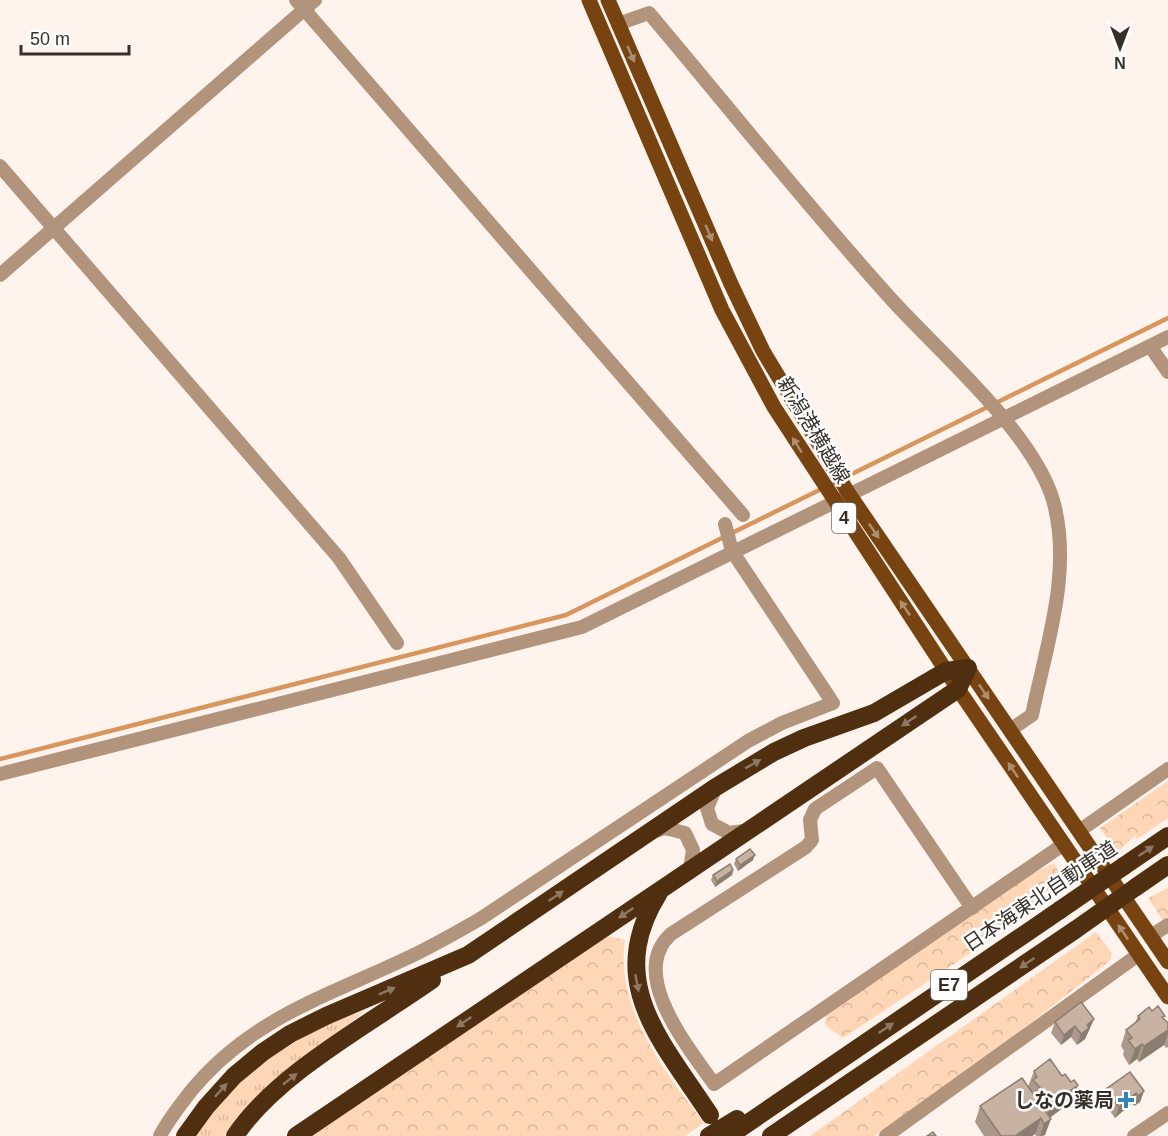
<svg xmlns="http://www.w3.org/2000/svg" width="1168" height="1136" viewBox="0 0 1168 1136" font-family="Helvetica,'Noto Sans JP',sans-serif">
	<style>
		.grass { fill: url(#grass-tufts) }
		.forest { fill: url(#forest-crowns) }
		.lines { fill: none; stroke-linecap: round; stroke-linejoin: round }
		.stream { stroke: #d8955d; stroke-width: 4.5 }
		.minor { stroke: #b2947d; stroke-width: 14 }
		.major { stroke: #764311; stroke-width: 15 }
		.highway { stroke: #502f11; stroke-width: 18 }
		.highway-bridge { stroke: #502f11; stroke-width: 18 }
		.wall { fill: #ac998b }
		.shaded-wall { fill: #8c7d71 }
		.building { fill: #c8b2a2; stroke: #8c7d71; stroke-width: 1.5 }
		.oneway { fill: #ad8e70 }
		.oneway2 { fill: #8d7864 }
		.poi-dot { fill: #3484b6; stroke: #fff; stroke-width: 2 }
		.labels { text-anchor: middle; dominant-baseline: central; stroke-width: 5; stroke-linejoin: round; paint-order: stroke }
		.shield { fill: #fff; stroke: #736d68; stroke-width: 1.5 }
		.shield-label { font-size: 18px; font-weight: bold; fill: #372f28 }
		.street-label { font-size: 20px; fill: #372f28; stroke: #fff }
		.poi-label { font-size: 20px; font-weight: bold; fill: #372f28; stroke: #fff; text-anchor: end }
	</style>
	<defs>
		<pattern id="grass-tufts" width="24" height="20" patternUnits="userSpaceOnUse" patternTransform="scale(1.5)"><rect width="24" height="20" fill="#ffd6b6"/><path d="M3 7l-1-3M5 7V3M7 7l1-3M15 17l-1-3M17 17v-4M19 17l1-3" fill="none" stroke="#dbb89c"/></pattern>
		<pattern id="forest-crowns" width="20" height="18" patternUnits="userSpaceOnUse" patternTransform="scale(1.5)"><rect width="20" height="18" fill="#ffd6b6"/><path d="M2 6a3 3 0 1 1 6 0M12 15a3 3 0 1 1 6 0" fill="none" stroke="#dbb89c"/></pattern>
	</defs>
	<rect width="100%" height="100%" fill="#fef4ed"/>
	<!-- grass -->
	<path class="grass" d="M365,1011l-95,74 -46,51h-28l15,-22 38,-44 72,-44z"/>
	<!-- forest -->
	<path class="forest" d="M1168,781v37l-31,21 -2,-3 -18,16 -17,-24z
		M1054,863l11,22 -84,61 -138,92 -18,-13 1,-13 196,-133z
		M1168,884v33l-5,3 -15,-22 20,-10z
		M1096,932l16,21 -2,8 -145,113 -90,62h-65z
		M608,936l17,4c-10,69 40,132 79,183l-19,13h-373z"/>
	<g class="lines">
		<!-- stream -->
		<path class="stream" d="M0,759l566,-144 602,-297"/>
		<!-- minor -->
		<path class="minor" d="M296,0l447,515
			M618,24l31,-11c81,96 159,194 243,287 49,54 140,131 161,200 20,71 -7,146 -21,215l-22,15
			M0,166l339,392 58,85
			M0,275l315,-275
			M1150,346l18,26
			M0,774l582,-147 586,-290
			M716,787l-9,21 5,16 17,9 15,-2
			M1079,831l89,-62
			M652,832l13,-4 20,5 8,17 -3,19
			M972,908l-95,-140 -62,41 -5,11 2,20 -6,7 -135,87c-44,40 18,114 43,150l350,-240
			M1151,936l17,-11
			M160,1136c8,-16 20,-31 31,-45 58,-71 133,-94 212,-131 27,-12 52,-27 77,-41l268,-178 34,-18 51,-20 -101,-152 -7,-27
			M886,1136l252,-181
			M1134,1136l34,-23"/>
		<!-- major -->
		<path class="major" d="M589,0l133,310 52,97 184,282 210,308
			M608,0l123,284 32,67 86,143 319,468"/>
		<!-- highway -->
		<path class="highway" d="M1124,866l44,-30
			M1136,887l32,-22
			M659,893c-56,89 3,148 51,222
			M185,1136l21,-29 28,-31 29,-24 27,-18 36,-18 142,-61 248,-168 58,-35 30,-14 70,-25 72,-42 22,-3 -10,21 -662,447
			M235,1136c41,-62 136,-113 197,-156
			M709,1136l28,-17
			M729,1136l331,-226
			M771,1136l304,-206"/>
		<!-- highway-bridge -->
		<path class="highway-bridge" d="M1060,910l64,-44
			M1075,930l61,-43"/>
	</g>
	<!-- wall -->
	<path class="wall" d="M736,859l17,1 -15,11 -4,-7z
		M733,870l-1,5 -17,12 -4,-7 2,-5z
		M1152,1011l12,8 4,4v24l-2,1 -2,-3 -25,17 -2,-3 -8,6 -6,-10 1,-4 -3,-5 5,-16 9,-7 3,-7z
		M1094,1019l-9,20 -8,6 -6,-8 -10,8 -10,-12 4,-11z
		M1034,1071l38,30 -22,17 -5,17 -2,1h-7l-1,-2 -3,2h-48l-9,-14 5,-16 48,-19z
		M1106,1089l38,2 -4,11 -6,4 -2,-3 -17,15 -13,-18z"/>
	<!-- shaded-wall -->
	<path class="shaded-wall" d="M755,855l-2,5 -15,11 2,-6z
		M733,870l-1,5 -17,12 2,-6z
		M1094,1019l-9,20 -8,6 4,-11 6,-9z
		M1075,1026l-4,11 -10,8 3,-10z
		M1168,1030v3l-4,12 -25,17 5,-16z
		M1142,1044l-5,15 -8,6 6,-16z
		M1078,1085l-6,16 -27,20 6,-16z
		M1144,1091l-4,11 -6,4 4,-10z
		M1136,1093l-4,10 -17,15 4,-11z
		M1041,1118l-6,16 -3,2h-17z
		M1051,1119l-6,16 -5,1 4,-12z"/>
	<!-- building -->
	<path class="building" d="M750,849l5,6 -15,10 -4,-6z
		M730,864l3,6 -16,11 -4,-6z
		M1081,1002l13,17 -7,6 2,3 -8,6 -6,-8 -11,9 -9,-13z
		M1158,1006l7,10 -3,1 6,6v7l-24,16 -2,-2 -7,5 -7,-9 4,-2 -6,-8 14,-11 -2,-3 11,-9 3,4z
		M1050,1059l12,17 3,-2 6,8 3,-2 4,5 -27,20 -4,-6 2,-1 -16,-18 4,-3 -3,-6z
		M1130,1072l14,19 -6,5 -2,-3 -17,14 -13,-18z
		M1022,1078l29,41 -7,5 -3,-6 -26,18h-14l-21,-30z
		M933,1132l3,4h-9z"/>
	<!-- one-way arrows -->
	<defs><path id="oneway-solid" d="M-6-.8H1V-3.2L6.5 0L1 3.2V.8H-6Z" transform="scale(1.5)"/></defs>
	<g class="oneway">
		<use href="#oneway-solid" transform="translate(631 54) rotate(67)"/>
		<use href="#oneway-solid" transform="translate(709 233) rotate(67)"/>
		<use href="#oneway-solid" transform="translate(797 445) rotate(-122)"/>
		<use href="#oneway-solid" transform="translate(874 531) rotate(56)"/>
		<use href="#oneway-solid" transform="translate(905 608) rotate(-124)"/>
		<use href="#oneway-solid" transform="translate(984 692) rotate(56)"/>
		<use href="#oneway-solid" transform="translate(1013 770) rotate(-124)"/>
		<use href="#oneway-solid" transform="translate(1123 932) rotate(-124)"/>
	</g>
	<g class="oneway2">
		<use href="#oneway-solid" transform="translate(909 721) rotate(146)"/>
		<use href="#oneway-solid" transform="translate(753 764) rotate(-29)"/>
		<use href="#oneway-solid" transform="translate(1146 851) rotate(-34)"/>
		<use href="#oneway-solid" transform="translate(556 896) rotate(-34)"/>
		<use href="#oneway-solid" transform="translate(626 913) rotate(146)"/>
		<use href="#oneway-solid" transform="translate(1027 963) rotate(146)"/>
		<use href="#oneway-solid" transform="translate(637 983) rotate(79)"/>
		<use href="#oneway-solid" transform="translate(387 991) rotate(-23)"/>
		<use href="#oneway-solid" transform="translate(464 1022) rotate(146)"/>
		<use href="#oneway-solid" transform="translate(886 1028) rotate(-34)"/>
		<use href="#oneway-solid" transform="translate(290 1079) rotate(-38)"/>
		<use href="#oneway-solid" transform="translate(221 1090) rotate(-48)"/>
	</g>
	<!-- markers -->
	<path class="poi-dot" d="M1123 1091h6v6h6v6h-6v6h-6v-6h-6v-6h6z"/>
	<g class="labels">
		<!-- shield labels -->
		<g class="shield">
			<rect x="832" y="503" width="24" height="30" rx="4.5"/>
			<rect x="931" y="970" width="36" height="30" rx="4.5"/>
		</g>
		<g class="shield-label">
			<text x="844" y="518">4</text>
			<text x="949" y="985">E7</text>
		</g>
		<!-- street labels -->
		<g class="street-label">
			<text transform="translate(814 430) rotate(59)">新潟港横越線</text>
			<text transform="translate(1040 896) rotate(-34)">日本海東北自動車道</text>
		</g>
		<!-- poi labels -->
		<g class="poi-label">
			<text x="1114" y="1100">しなの薬局</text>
		</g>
	</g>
	<!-- north arrow -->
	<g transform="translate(1120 48) rotate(180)" stroke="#ffffff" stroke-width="4.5" paint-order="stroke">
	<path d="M0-4.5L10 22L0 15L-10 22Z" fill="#372f28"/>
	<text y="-9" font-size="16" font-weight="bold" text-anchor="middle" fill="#372f28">N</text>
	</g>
	<!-- scale -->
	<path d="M21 45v9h108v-9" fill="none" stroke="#372f28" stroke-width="3"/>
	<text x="30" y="45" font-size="18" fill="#372f28" stroke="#ffffff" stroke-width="4.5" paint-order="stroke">50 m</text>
</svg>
